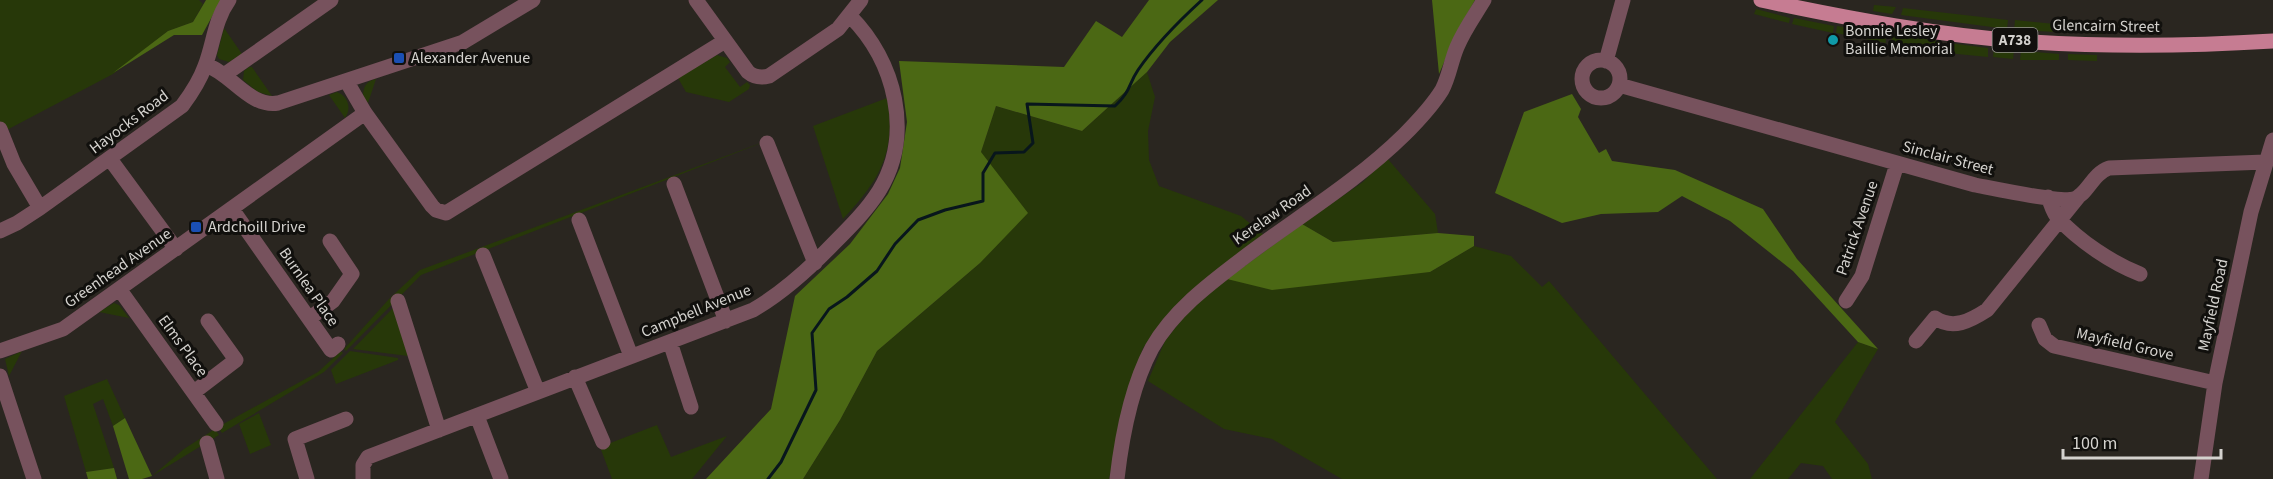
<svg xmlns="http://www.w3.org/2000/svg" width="2273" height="479" viewBox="0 0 2273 479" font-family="'Source Sans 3',sans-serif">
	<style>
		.green { fill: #273809 }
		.forest { fill: #4b6814 }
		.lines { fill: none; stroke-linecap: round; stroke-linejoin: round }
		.stream { stroke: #08161c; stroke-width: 3 }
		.minor { stroke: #77525d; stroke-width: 15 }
		.major { stroke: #c67c92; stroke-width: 15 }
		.culture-dot { fill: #0f9aa8; stroke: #11100d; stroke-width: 2 }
		.transit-dot { fill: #1a4fb4; stroke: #11100d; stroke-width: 2 }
		.labels { text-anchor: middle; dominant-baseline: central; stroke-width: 6; stroke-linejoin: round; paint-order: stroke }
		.shield { fill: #11100d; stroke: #9a9894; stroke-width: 1.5 }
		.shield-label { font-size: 15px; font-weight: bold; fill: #d4d2ce }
		.street-label { font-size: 16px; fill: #d4d2ce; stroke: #11100d }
		.poi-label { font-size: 16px; fill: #d4d2ce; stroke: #11100d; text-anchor: start }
	</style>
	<rect width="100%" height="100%" fill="#2a2620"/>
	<!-- green -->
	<path class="green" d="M0,0h199l4,4 -10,18 -25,9 -55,43 -110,58 -3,-8z
		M1874,5l22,2 -4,7 -19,-3z
		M1903,8l105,12 -1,9 -106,-14z
		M1756,9l34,9 -1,5 -35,-9z
		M1794,18l40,8 -1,7 -41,-9z
		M2015,20l40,4 1,8 -42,-2z
		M2062,25l42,3v6l-42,-2z
		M1837,26l48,8 1,9 -50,-10z
		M224,28l18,26 -13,8 -10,-3 -2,-4z
		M1893,34l45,7 4,12 -51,-9z
		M1949,43l39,5v9l-41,-4z
		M1994,48l20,3 -1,8 -20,-2z
		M2021,51l38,3v6h-39z
		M2068,54l29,1v6l-29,-1z
		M717,55l10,3 3,4 -5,5 15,20 7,-5 3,3 -1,4 -20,13 -43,-10 -8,-14z
		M249,67h3l20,29 -14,-4 -15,-12 1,-9z
		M1147,72l8,25 -7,34 1,29 10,26 82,30 23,19 -70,53 -27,27 -24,33 -15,43 -19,88h-306l37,-59 37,-69 103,-88 1,-111 15,-46 86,25z
		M376,79l-8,24 -5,-6c0,-10 3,-16 13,-18z
		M337,92c11,4 15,16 8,26l-16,-23z
		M887,98c10,54 -8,83 -44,121l-30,-93z
		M769,140l-348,135 -75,76 -2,-2 45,-50 31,-29z
		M1387,158l48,56 3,19 -105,9 -31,-18 61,-42z
		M1474,246l37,10 31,31 7,-6 168,198h-375l-70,-40 -48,-10 -76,-48 17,-40 22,-28 40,-34 203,-7z
		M114,303l5,2 10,13 -30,-6z
		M394,307l14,49 -55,-7z
		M1858,342l20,7 -43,73 33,42 4,15h-40l-9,-13 -22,-3 -13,16h-38z
		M22,351l-13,25 -4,-17z
		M341,351l2,2 -19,19 -102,61 -4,-6 100,-55z
		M350,351l48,7v2l-62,24 -5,-14z
		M107,379l18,39 -12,8 -10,-27 -10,5 21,64 -28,4 -22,-76z
		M259,413l12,32 -21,9 -11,-30z
		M657,425l14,32 56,-21 -35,43h-80l-12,-32z
		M215,429l4,6 -67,41 32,-27z"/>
	<!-- forest -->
	<path class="forest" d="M206,0h15l-19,35h-28l-61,38 55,-42 25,-9z
		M1149,0h69l-48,42 -23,30 -65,59 -86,-25 -15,46 47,61 -48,50 -103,88 -37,69 -37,59h-97l65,-70 24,-113 55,-52 38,-50 12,-26 7,-46 -8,-61 165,6 32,-46 26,16z
		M1432,0h43l-18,32 -18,42z
		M1572,94l9,15 -3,8 21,36 7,-4 6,12 63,9 88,39 34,50 81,90 -20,-7 -65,-71 -63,-50 -48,-25 -24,16 -57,2 -39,9 -67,-30 29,-81z
		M1302,224l31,18 105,-9 36,3v10l-44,26 -158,18 -45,-11z
		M125,418l27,58 -10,3h-13l-16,-53z
		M114,468l3,11h-29l-2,-7z"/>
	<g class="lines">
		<!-- stream -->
		<path class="stream" d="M768,479l13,-17 35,-72 -4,-57 17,-24 18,-12 30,-26 18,-27 23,-24 27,-10 38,-9v-28l12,-20 29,-1 9,-9 -6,-39 88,2c16,-15 13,-21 23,-36 18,-26 41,-49 64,-70"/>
		<!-- minor -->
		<path class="minor" d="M696,0l52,72c6,5 13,6 21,4l69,-47 23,-29
			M1582 79a19 19 0 1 1 38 0a19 19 0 1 1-38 0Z
			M1606,61l17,-61
			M206,65c25,8 44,43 72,38l185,-61 70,-42
			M224,75l107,-75
			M347,82l18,31 67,93 4,4 10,3 279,-172
			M1619,85l356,100c16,3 86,18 99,14 14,-5 18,-25 35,-31l156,-6
			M0,129l14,35 26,44
			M767,143l48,120
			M110,159l66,90
			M674,184l52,137
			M2048,197c3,7 5,16 10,21 21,23 54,45 82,56
			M232,209l99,141 7,-6
			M579,220l52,136
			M0,231l17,-8 23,-15 142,-102c9,-12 18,-26 23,-40 9,-23 9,-45 24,-66
			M483,255l55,137
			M120,290l96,134
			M398,301l41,129
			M1846,301l16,-25 35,-112
			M310,318l23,-17 19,-27 -22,-33
			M2039,325l6,14 9,7 161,37
			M1916,341l19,-23c18,12 35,3 52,-8l92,-114
			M670,342l21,65
			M0,351l63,-22 302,-216
			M0,376l34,103
			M575,377l28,65
			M194,392l42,-32 -28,-39
			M477,416l24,63
			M207,443l10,36
			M307,479l-12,-40 51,-20
			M363,479v-14l5,-8 385,-147c31,-18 57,-42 81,-67 16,-16 33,-33 45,-52 35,-57 16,-130 -29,-175
			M1117,479c5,-44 14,-92 35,-131 21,-37 57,-64 90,-89 54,-41 113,-76 162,-124 14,-14 28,-29 38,-45 7,-13 9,-29 15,-43 7,-17 18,-32 27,-47
			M2201,479l14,-96 36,-171 22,-72"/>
		<!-- major -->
		<path class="major" d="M1761,0c89,19 180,36 270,42 81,5 162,4 242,-1"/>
	</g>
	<!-- markers -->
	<circle class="culture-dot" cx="1833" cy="40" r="6"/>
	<g class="transit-dot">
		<rect x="393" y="52" width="12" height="12" rx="3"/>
		<rect x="190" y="221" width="12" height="12" rx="3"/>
	</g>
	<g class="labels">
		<!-- shield labels -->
		<rect class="shield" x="1992.5" y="28" width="45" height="24" rx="4.5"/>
		<g class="shield-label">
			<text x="2015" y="40">A738</text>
		</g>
		<!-- street labels -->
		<g class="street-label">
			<text transform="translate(2106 26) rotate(1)">Glencairn Street</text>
			<text transform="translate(129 122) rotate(-37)">Hayocks Road</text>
			<text transform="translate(1948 158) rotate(15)">Sinclair Street</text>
			<text transform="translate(1272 215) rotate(-35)">Kerelaw Road</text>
			<text transform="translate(1857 228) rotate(-71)">Patrick Avenue</text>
			<text transform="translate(118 268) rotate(-35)">Greenhead Avenue</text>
			<text transform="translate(309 287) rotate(55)">Burnlea Place</text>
			<text transform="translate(2213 305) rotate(-78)">Mayfield Road</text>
			<text transform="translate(696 311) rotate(-22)">Campbell Avenue</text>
			<text transform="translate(2125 344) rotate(13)">Mayfield Grove</text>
			<text transform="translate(183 346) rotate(54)">Elms Place</text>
		</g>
		<!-- poi labels -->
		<g class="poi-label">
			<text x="1845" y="31">Bonnie Lesley<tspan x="1845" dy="18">Baillie Memorial</tspan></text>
			<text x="411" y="58">Alexander Avenue</text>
			<text x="208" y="227">Ardchoill Drive</text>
		</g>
	</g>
	<!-- scale -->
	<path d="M2063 449v9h158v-9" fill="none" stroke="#d4d2ce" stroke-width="3"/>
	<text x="2072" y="449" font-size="18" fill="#d4d2ce" stroke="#11100d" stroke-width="4.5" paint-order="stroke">100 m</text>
</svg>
